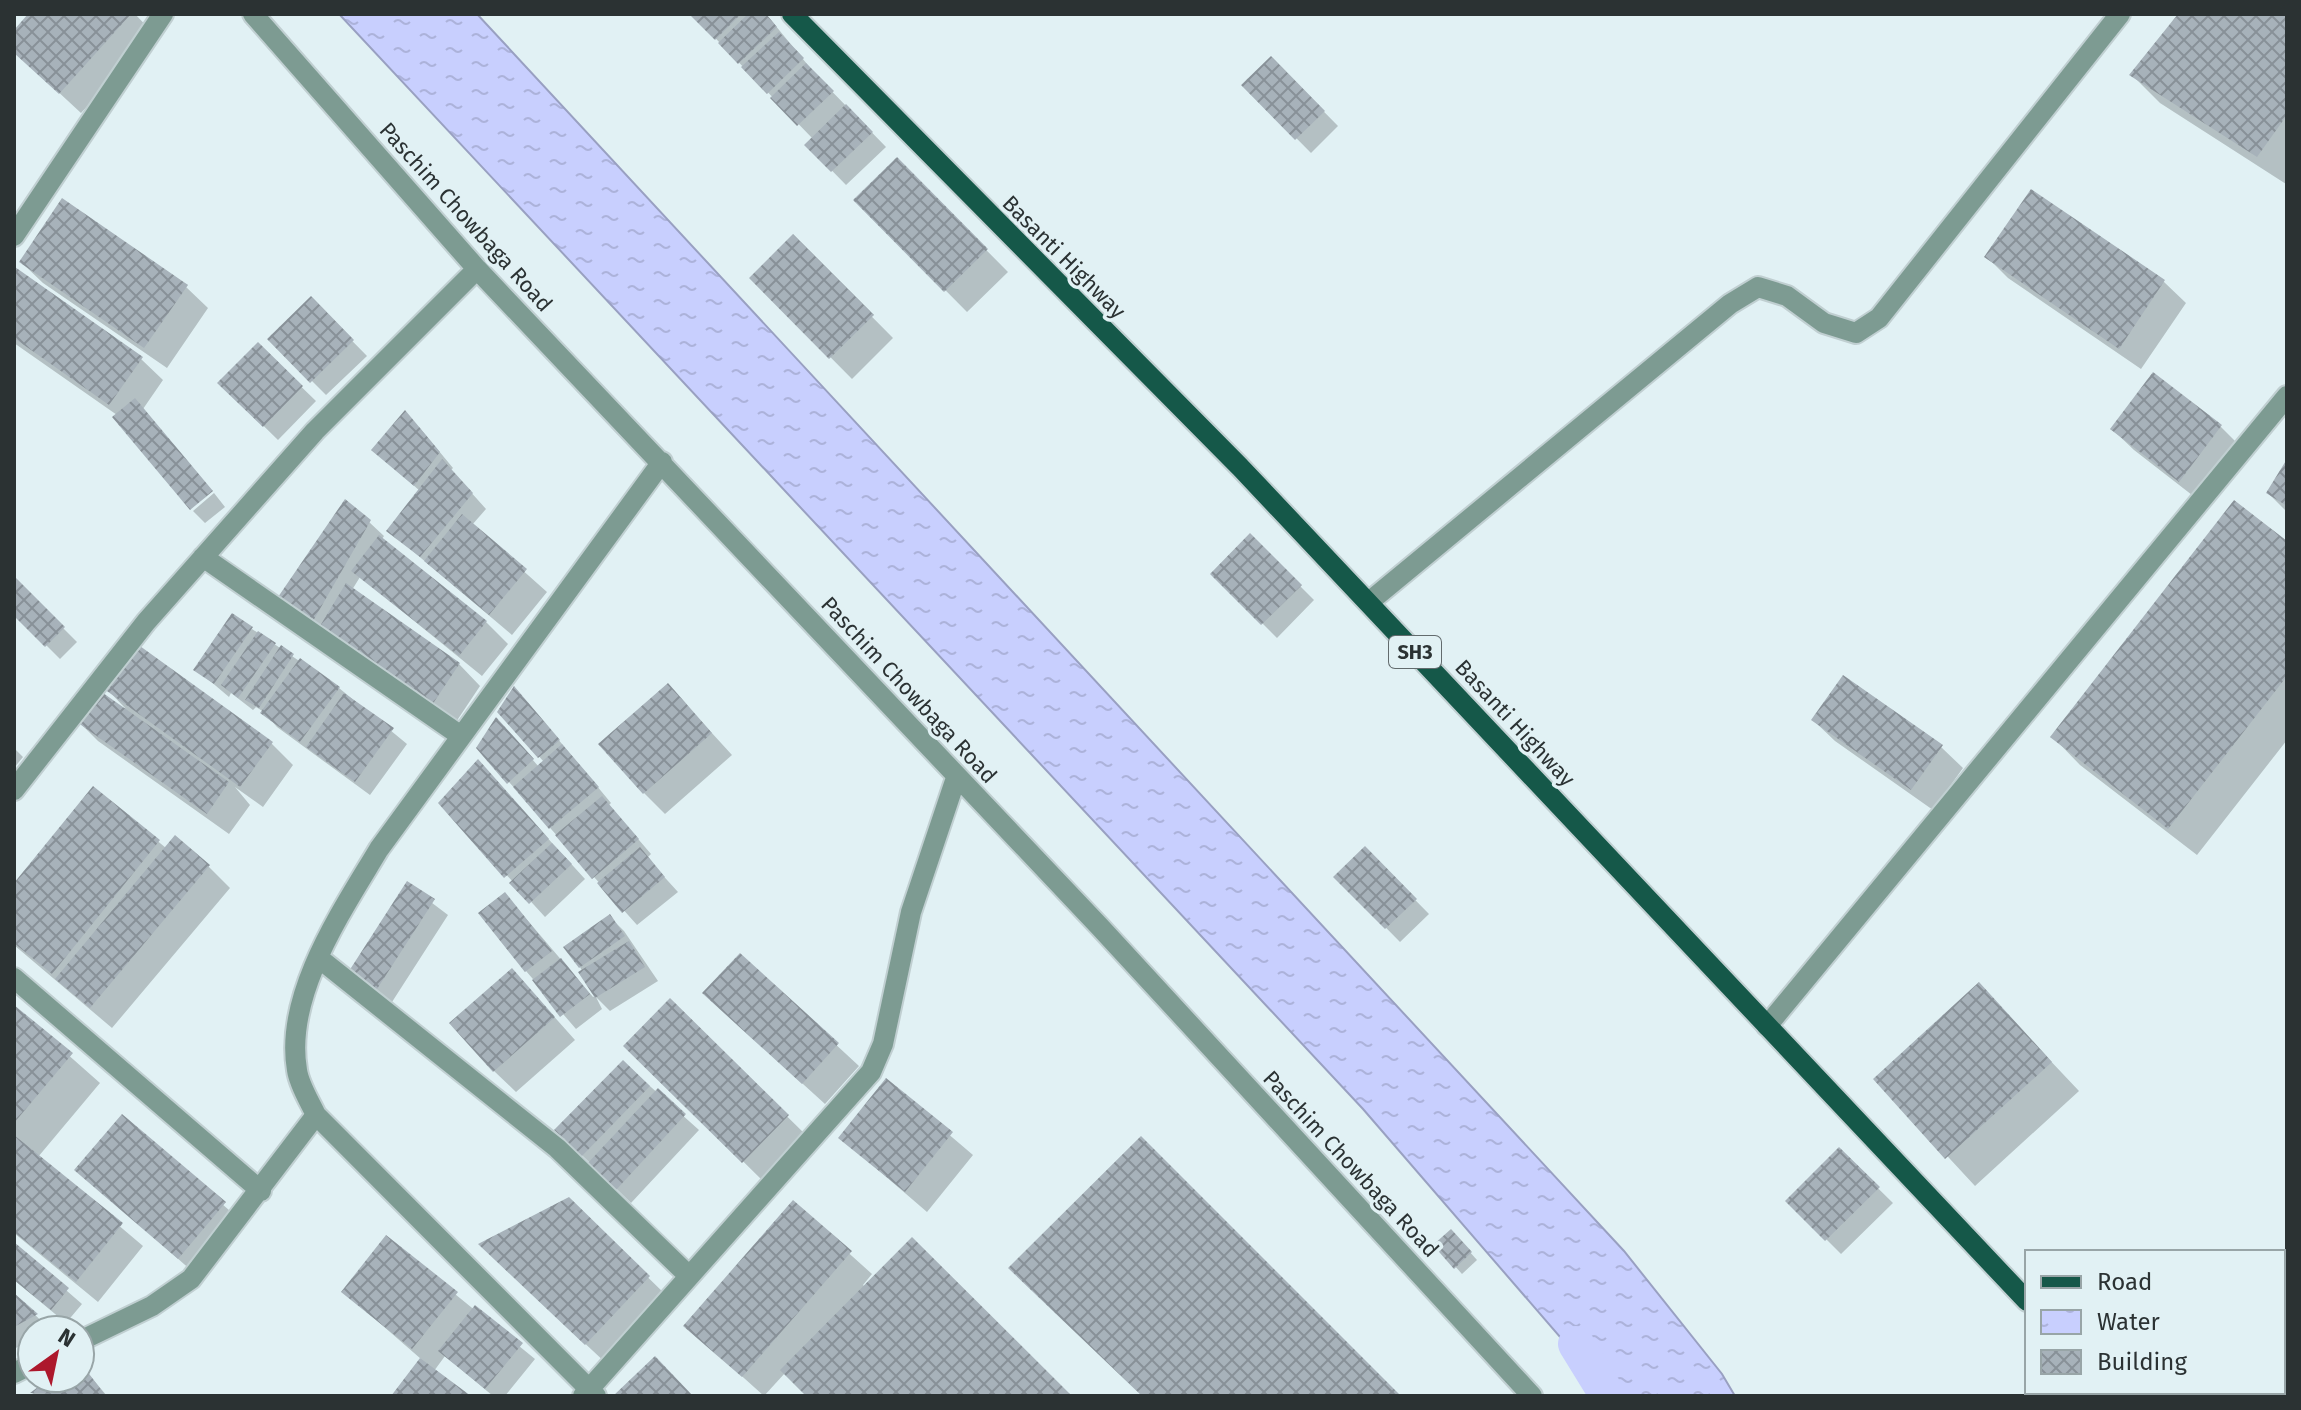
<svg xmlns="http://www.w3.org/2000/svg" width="2301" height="1410" viewBox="0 0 2301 1410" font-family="'Fira Sans',sans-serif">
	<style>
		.water { fill: url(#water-ripples); stroke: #99a0c1; stroke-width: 2 }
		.shadow { fill: #0003 }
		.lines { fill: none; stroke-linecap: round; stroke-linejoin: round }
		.canal { stroke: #c8cffe; stroke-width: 36 }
		.building { fill: url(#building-cross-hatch) }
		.minor-casing { stroke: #c0cfd1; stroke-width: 24 }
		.major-casing { stroke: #c0cfd1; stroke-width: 24 }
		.minor { stroke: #7d9b92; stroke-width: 20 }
		.major { stroke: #155849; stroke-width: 20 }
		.labels { text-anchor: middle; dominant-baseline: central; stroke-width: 7; stroke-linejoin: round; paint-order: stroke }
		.shield { fill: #e1f1f4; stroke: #626b6d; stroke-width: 2 }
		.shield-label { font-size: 20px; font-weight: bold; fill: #2b3233 }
		.street-label { font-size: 22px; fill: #2b3233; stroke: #e1f1f4 }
	</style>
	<defs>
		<pattern id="water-ripples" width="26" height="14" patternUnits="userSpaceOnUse" patternTransform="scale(2)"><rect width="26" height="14" fill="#c8cffe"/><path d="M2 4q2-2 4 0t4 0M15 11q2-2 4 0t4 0" fill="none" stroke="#acb2da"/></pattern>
		<pattern id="building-cross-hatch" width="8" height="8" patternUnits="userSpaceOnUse" patternTransform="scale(2)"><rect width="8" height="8" fill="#a7b2ba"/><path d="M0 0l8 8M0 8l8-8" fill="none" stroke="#889198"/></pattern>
	</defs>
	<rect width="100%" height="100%" fill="#e1f1f4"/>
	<!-- water -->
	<path class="water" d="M339,14h138l1147,1237 98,123 13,22h-124l-248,-287z"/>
	<!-- shadow -->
	<path class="shadow" d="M31,14h104l19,20 -73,79 -67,-62v-18z
		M692,14h74l50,61 70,72 -40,38 -39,-40 6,-6z
		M2180,14h107l-1,170 -126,-81 -28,-28z
		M1271,58l67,68 -27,27 -67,-68z
		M897,160l111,112 -41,40 -111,-112z
		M2031,192l133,90 22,21 -45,66 -133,-91 -21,-21z
		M793,237l100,101 -41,41 -100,-101z
		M21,262l165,25 22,21 -41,60 -124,-85z
		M16,270l125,89 22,21 -20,29 68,81 -94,-75 -103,-72z
		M311,299l56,57 -41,39 -56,-56z
		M258,345l58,56 -38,39 -58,-57z
		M2154,375l67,52 21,21 -41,54 -67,-52 -22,-21z
		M419,427l34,41 -2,2 35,39 -14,16 75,67 -35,43 -123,-104 31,-40 -47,-41z
		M2287,463v49l-19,-19z
		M214,493l11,14 -20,16 -12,-12z
		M369,522l15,14 -2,3 104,83 22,22 -26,32 -122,-99 -8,13 107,74 21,22 -26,39 -161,-111z
		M1250,536l64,64 -37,38 -64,-64z
		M2287,544v196l-90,115 -117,-90 -28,-29z
		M14,579l63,63 -17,17 -46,-46z
		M252,629l87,59 68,56 -37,51 -93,-68 -13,-15 -8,-5 -3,3 -22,-17 -2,4 -33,-28z
		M103,685l169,59 21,21 -30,42 -28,-20 15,18 -21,29 -131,-93 -22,-22 49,-11z
		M668,685l64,70 -67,59 -21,-21z
		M528,703l83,100 -2,2 42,49 -4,4 31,34 -41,33 -128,-143 1,-48 29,33 5,-5 -45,-50z
		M1813,720l128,27 22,21 -30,42 -98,-69z
		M14,748l9,9 -9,11z
		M478,762l107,117 -40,38 -104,-114z
		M93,788l73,60 42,18 22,22 -118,140 -98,-83v-59z
		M1365,849l64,65 -29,28 -64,-65z
		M407,884l41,31 -56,87 -40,-31z
		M505,894l88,103 2,-1 -15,-29 30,-50 14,14 34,50 -48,30 -14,-14 6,12 -26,20 -50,-58z
		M740,956l119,110 -34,38 -99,-90z
		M1979,985l100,106 -104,95 -99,-107z
		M533,993l42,47 -59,52 -22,-21z
		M670,1001l139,137 -44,45 -139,-137z
		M14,1007l86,76 -62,74 105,89 -45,56 -84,-69z
		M623,1062l76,68 -68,73 -75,-73z
		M886,1081l87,74 -46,57 -86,-74z
		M123,1117l123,108 -45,54 -124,-109z
		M1839,1150l54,53 -52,51 -53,-53z
		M569,1200l101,99 -62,66 -106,-99z
		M793,1203l79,71 -9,11 2,2 204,109h-261l-23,-23 -21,23 -78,-70z
		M1451,1231l26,29 -15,14 -26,-29z
		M386,1238l149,121 -30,37h-12l-48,-40 -11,15 33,25h-74l28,-37 -77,-67z
		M14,1245l68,59 -16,19 -52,-43z
		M14,1295l36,34 -18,1v9l-18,10z
		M80,1364l27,32 -75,-2 21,-16h27z"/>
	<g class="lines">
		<!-- canal -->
		<path class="canal" d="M1576,1344l32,52"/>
	</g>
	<!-- building -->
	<path class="building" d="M28,14h103l-72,80 -45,-41v-23z
		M689,14h52l-26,26z
		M748,14h18l11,13 -39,37 -20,-21z
		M2178,14h109v101l-30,42 -128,-82z
		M779,32l25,26 -37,36 -26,-27z
		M1271,56l54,55 -30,29 -54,-55z
		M806,63l28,28 -37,35 -27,-28z
		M846,104l27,28 -42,40 -27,-27z
		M897,157l91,92 -44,43 -91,-92z
		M2031,189l134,91 -46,69 -135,-92z
		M62,198l126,87 -44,63 -125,-86z
		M793,234l81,81 -45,44 -80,-81z
		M15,267l128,90 -34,48 -95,-67z
		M311,296l43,44 -44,43 -43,-44z
		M258,342l45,44 -40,41 -46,-44z
		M2153,372l69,53 -43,57 -69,-53z
		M135,398l78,93 -23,19 -78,-93z
		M405,410l35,42 -26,34 -43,-36z
		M442,459l31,34 -53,64 -34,-26z
		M2287,459v47l-21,-13z
		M345,499l26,21 -58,101 -37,-21z
		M2234,500l53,41v135l-119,153 -118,-92z
		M462,514l65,55 -38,46 -65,-54z
		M1250,533l52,52 -41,40 -51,-51z
		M379,535l108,86 -28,35 -108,-85z
		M14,576l51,51 -20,20 -31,-31z
		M346,583l114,80 -28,42 -112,-79z
		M232,613l21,14 -39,57 -21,-14z
		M258,631l18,12 -38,55 -17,-13z
		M133,641l140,101 -33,45 -140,-101z
		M281,645l13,9 -35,54 -14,-8z
		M300,658l40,29 -40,55 -40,-29z
		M1843,675l100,70 -32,45 -100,-70z
		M668,683l44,50 -69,61 -45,-50z
		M514,686l46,54 -22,18 -41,-46z
		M96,688l133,94 -22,32 -133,-94z
		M344,693l50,35 -39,54 -49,-35z
		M496,717l38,42 -27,25 -31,-36z
		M562,744l37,43 -50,42 -36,-42z
		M478,759l71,80 -45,39 -66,-75z
		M93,786l67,54 -108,134 -38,-31v-60z
		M602,796l37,43 -47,40 -37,-44z
		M175,835l35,30 -120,143 -35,-29z
		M552,843l20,21 -43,40 -20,-21z
		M1365,846l52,53 -32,30 -52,-52z
		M640,847l25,30 -43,36 -25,-30z
		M407,881l28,18 -58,90 -28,-18z
		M505,892l47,59 -27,21 -47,-59z
		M610,914l15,22 -46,32 -16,-21z
		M629,941l16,26 -50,31 -17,-26z
		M740,953l99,90 -37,41 -100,-91z
		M561,958l29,36 -30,23 -28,-37z
		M512,968l43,49 -62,55 -44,-49z
		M1979,982l73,80 -107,97 -72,-80z
		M670,998l119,117 -47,48 -119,-117z
		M14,1005l59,48 -59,70z
		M623,1060l27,26 -69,71 -27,-27z
		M886,1078l67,54 -48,60 -67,-54z
		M658,1088l28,26 -70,76 -29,-26z
		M122,1114l104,88 -48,57 -104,-89z
		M14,1135l109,88 -47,59 -62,-50z
		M1141,1136l260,260h-259l-134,-128z
		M1839,1147l41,40 -55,54 -40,-40z
		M569,1197l81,79 -65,69 -107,-101z
		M793,1200l59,51 -110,126 -59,-51z
		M1451,1229l21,23 -18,17 -21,-24z
		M386,1235l72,57 -46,57 -71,-57z
		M912,1237l160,159h-266l-26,-26z
		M14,1242l55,46 -18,22 -37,-30z
		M14,1293l24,21 -24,13z
		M475,1305l48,38 -38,46 -47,-38z
		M655,1356l38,40h-80z
		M420,1358l51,38h-80z
		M80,1362l26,34 -76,-3 20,-15h30z"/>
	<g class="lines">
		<!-- minor casing -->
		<g class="minor-casing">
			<path id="minor" d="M253,14l224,255 623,658 432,469
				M14,236l149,-222
				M203,557l258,179
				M1369,602l361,-298 28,-17 29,9 37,27 32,10 23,-15 241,-304
				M14,790l132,-168 169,-191 162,-162
				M320,959l237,189 132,128
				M14,978l247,213
				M1767,1026l520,-630
				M80,1341l72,-35 39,-27 125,-164
				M14,1373l18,-9
				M583,1396l288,-324 12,-28 28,-132 45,-134
				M596,1396l-280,-281c-6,-13 -17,-30 -19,-45 -13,-75 45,-159 82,-221l283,-387"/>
		</g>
		<!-- major casing -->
		<g class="major-casing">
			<path id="major" d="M792,14l448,453 787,834
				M2112,1392l4,4"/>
		</g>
		<!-- minor -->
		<use href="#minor" class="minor"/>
		<!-- major -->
		<use href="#major" class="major"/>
	</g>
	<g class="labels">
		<!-- shield labels -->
		<rect class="shield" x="1389" y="636" width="52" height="32" rx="6"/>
		<g class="shield-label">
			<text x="1415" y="652">SH3</text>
		</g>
		<!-- street labels -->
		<g class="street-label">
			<text transform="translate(466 217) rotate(48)">Paschim Chowbaga Road</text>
			<text transform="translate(1064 257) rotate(45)">Basanti Highway</text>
			<text transform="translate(909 690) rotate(47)">Paschim Chowbaga Road</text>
			<text transform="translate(1515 723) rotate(47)">Basanti Highway</text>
			<text transform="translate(1351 1164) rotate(47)">Paschim Chowbaga Road</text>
		</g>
	</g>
	<!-- border -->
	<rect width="2301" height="1410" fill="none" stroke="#2b3233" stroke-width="32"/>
	<!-- legend -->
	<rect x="2025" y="1250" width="260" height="144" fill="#e1f1f4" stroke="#98a5a7" stroke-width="2"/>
	<rect x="2041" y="1276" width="40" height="12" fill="#155849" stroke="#98a5a7" stroke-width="2"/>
	<text x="2097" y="1290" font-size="24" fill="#2b3233">Road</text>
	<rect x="2041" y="1310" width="40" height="24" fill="url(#water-ripples)" stroke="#98a5a7" stroke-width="2"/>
	<text x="2097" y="1330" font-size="24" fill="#2b3233">Water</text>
	<rect x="2041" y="1350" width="40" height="24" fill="url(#building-cross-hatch)" stroke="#98a5a7" stroke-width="2"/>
	<text x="2097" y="1370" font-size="24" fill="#2b3233">Building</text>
	<!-- north arrow -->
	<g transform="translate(56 1354) rotate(33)"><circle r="38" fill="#e1f1f4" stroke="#98a5a7" stroke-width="2"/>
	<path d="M0-6L14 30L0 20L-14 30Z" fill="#ad182c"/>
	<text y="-12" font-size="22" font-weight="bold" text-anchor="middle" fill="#2b3233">N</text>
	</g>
</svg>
